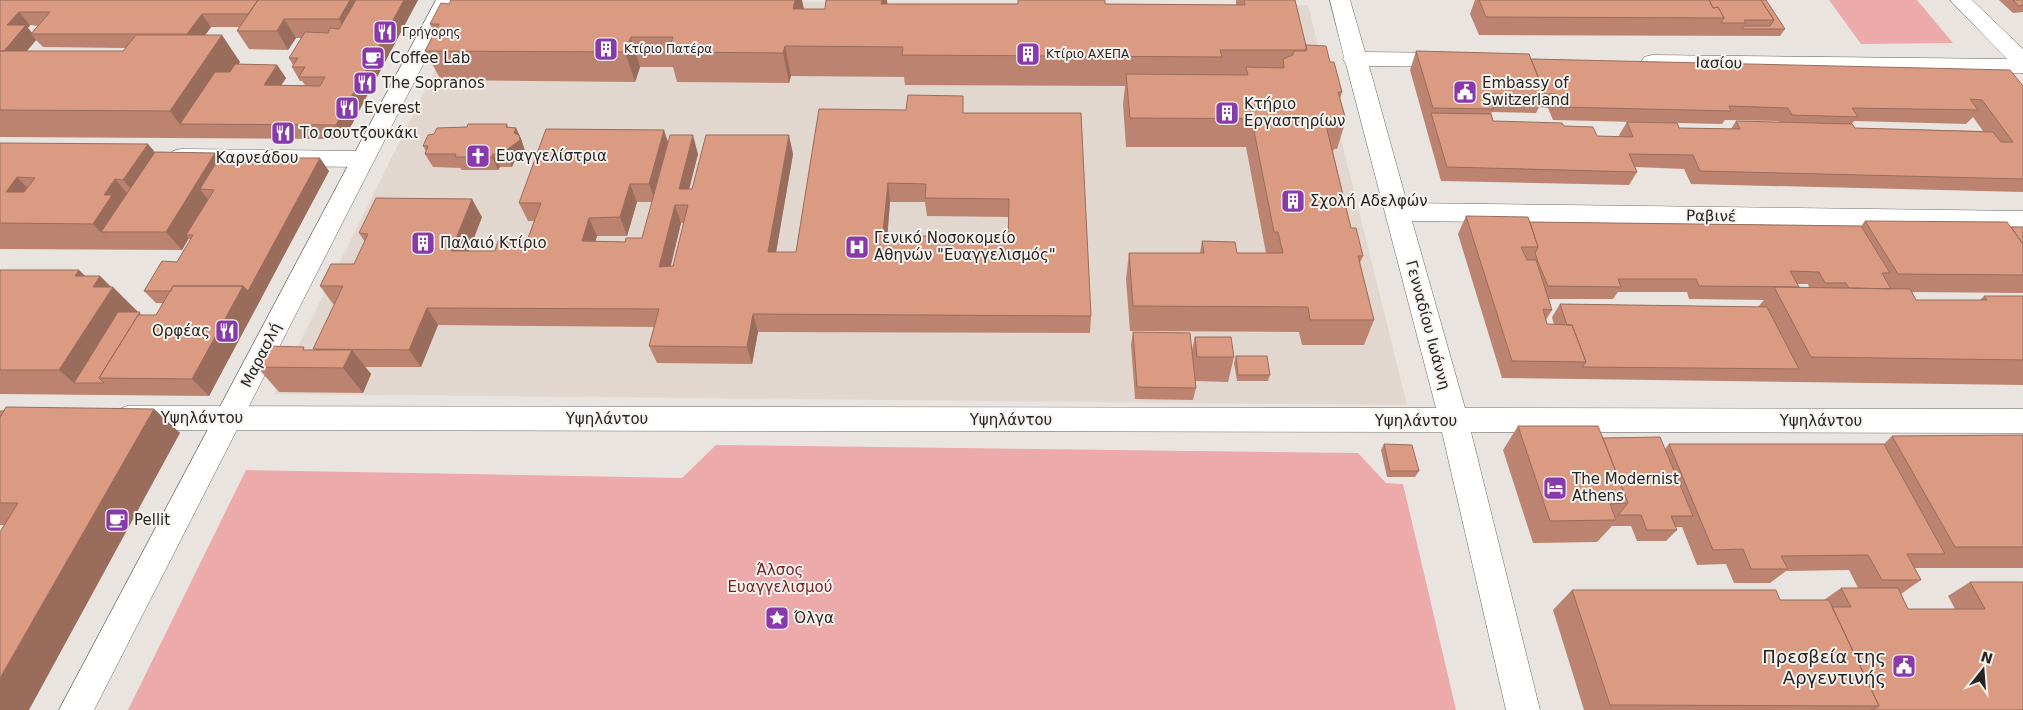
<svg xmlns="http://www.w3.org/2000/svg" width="2023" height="710" viewBox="0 0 2023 710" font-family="'DejaVu Sans',sans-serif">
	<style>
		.built { fill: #e2d7cf }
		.green { fill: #edaaaa }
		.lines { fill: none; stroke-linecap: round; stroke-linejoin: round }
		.minor-casing { stroke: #6b6764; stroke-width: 1 }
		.tertiary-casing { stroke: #6b6764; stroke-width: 1 }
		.minor { fill: #fff; fill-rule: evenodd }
		.tertiary { fill: #fff; fill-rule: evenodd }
		.wall { fill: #bc8470; fill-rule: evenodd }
		.shaded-wall { fill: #996c5b }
		.building { fill: #db9a82; stroke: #996c5b; fill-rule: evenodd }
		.labels { text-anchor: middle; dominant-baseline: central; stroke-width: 4; stroke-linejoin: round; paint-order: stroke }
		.far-poi-label { font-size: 12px; fill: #272524; stroke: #f6f2ee; text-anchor: start }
		.poi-label { font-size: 15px; fill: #272524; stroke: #f6f2ee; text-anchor: start }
		.street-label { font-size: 15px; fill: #272524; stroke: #f6f2ee }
		.park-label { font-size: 15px; fill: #77232b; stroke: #f6f2ee }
		.near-poi-label { font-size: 18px; fill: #272524; stroke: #f6f2ee; text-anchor: end }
	</style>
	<rect width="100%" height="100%" fill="#e9e4e0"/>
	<!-- built -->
	<path class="built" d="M470,0l838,5 99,400 -1133,-11z"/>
	<!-- green -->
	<path class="green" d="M1829,0h88l36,43 -92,1z
		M716,445l642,8 28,30 17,1 53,226h-1328l118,-240 436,8z"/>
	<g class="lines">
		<!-- minor casing -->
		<g class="minor-casing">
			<path id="minor" d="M1330,0h20l15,52 87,1 8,2 3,5 -3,5 -8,2 -83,-1 38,137 616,8v18l-611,-8 53,187 558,1v24l-552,-1 69,278h-34l-64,-278 -1315,-2 -10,-4 -4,-8 4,-8 10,-4 1309,2 -90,-344 -3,-5 1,-2z
				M1950,0h22l51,49v24l-371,-4 -8,-2 -3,-5 3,-5 8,-2 355,4z
				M181,149l182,2 8,2 4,6 -4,6 -8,2 -182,-2 -8,-2 -4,-6 4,-6z"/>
		</g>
		<!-- tertiary casing -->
		<g class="tertiary-casing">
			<path id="tertiary" d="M436,0h20l-362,710h-35z"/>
		</g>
		<!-- minor -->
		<use href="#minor" class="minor"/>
		<!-- tertiary -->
		<use href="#tertiary" class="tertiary"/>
	</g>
	<!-- wall -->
	<path class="wall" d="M0,0h418l-74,139 -344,-2zM30,25l8,1 -6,7 -4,-5zM211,27h28l-2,4 12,18 39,1 8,-12h6l-13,20 4,7 -1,2 8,14h2l3,4h-24l5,-7 -9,-13 -39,-1 2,-2 -35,-27zM36,40l7,7 83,1 -3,3h-96z
		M1236,0h59l11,45 24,17 12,30 -2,7 6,21 -9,29h-3l-1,3 18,76 12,28 -3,7 14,57 -10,25h-62l-3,-13 -169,-1 -4,-52 3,-26h71l2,-12 35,12h29l-20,-106h-120l-3,-43 2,-18 -220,-1 -1,-8 -113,-1 -2,7 -112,-1 -4,-15h-33l-5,15 -194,-2 -16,-29 9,-18 -4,-9 374,-15h21l62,-5 349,1z
		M1475,0h291l19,29 -5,7 -301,-1 -9,-21z
		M1999,0h24v12l-10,1z
		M1416,51l115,8 492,27v106l-332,-8 -7,-15 -49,-2 2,5 -8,13 -188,-4 -31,-111zM1539,107l9,1 5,12 169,4 3,-4 53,1 1,1 -43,-1 -5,8 -52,-1 -52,-6 -8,13 1,2 -23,-1 -33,-10 -71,-5 -2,-7 1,-2 44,1zM1973,117l10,14 -128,-3 -3,-4 2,-3 112,3z
		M964,113l127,203 -1,17 -332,-1 -6,32 -95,-1 -8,-17 5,-19 -216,-2 -17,42h-56l6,7 -8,19 -84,-1 -22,-25 50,-17h7l21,-46h-2l-13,-18 34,-22 11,-22 -6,-9 123,-16 -13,34h26l32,-10 7,-20h-6l-9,-18 149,-60 30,11 -9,35h3l101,-35 -17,98h20zM637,202h15l-10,36 -17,4 -30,-1 2,-5h30zM890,202h35l2,14 82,1 -1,25 -41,-1 -80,1zM681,223h3l-11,43h-2z
		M507,124l1,3 8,1 6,13v1l4,12 -12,8 -2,5h-12l-2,3h-36l-2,-2 -27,-1 -8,-13 1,-3 -3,-5 11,-12 33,-7z
		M0,143l155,9 60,1 4,5 110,13 -120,225 -209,-2v-124h79l6,6h15l38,36 4,3h14l7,-12h-7l-12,-12 33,-29 13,-22 -1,-2 -7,12 -182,-1z
		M1466,216l64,6 331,4 4,-5 158,6v66l-111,-1 4,8h64l4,-4h39v89l-521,-7 -44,-144zM1797,284h11l1,4 -10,-1zM1618,292h69l2,7 75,1 -6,7 -198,-3 -8,13 2,8 -7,-1 -1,-4 6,-10 -3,-11h64z
		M1133,332l59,18 3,-13 39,20 -6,25 -33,-1 1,7 -3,12 -58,-1 -4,-54z
		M1236,356l34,19 -2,6h-31l-3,-18z
		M154,409l26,24 -176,92h-4v-114z
		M1518,426l85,12 62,11 4,-5h215l8,-8 131,-1v133h-108l6,12 -20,14 7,15h47l-7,-13 22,-14h53v128h-439l-31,-100 19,-20 208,10h44l17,-12h17l-9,-18 -63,1 -16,12h-36l-8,-19 -29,1 -15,-38h-7l2,3 -11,11h-29l-6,-15h-19l-15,16 -64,1 -30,-93z
		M1384,444l35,27 -4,6h-28l-6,-27z"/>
	<!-- shaded-wall -->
	<path class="shaded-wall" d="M350,0h22l-23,38 -10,-19z
		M404,0h14l-74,139 -8,-14z
		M795,0h7l2,9h-11z
		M882,0h5l1,8 -7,-4z
		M19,12l11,13 -2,3 5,6h-2l5,6 -20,24 -12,-13 3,-26z
		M202,14l9,13 -15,21 -9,-14z
		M284,19l12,19 -8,12 -11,-19z
		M222,35l18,27 -41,62h-19l10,14 -20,-27z
		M631,37l9,30 -5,15 -10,-30z
		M785,46l6,30 -2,7 -6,-30z
		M277,65l9,13 -13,20 -9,-13z
		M516,128l6,13v1l4,12 -12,8 -2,5 -6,-13z
		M664,130l6,18 -15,54 -6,-18z
		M693,135l5,19 -13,51 -6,-16z
		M789,135l4,19 -20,116 -5,-18z
		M148,144l22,26 -24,36 -23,-26z
		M215,153l14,18 -15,19 -14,-1 10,13 -24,33 3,3 -7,12 -16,-18z
		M493,154l7,13 -2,3 -6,-13z
		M320,158l9,13 -120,225 -17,-17 51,-93z
		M17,177l26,27 -37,-12z
		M115,179l23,27 -37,26 17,18 -25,-26 11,-29z
		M888,183l2,19 -5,58 -3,-18z
		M630,184l7,18 -10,34 -7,-19z
		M472,199l10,18 -20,51 -11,-17z
		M675,205l6,18 -15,61 -7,-17z
		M589,218l8,18 -7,23 -8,-18z
		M79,270l15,15 6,-9 12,13 1,-2 25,25 -64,71 -15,-13 16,-94z
		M427,308l11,17 -17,42 -12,-17z
		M753,314l5,18 -6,32 -5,-17z
		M352,350l19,24 -8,19 -20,-25z
		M154,409l26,24 -151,277h-29v-32z"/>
	<!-- building -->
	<path class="building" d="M0,0h258l-10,14h-46l-15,20h-156l19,-22h-31l-12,13h19l-22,26h-4z
		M258,0h92l-11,19h-55l-7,12h-40z
		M356,0h48l-68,125 -156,-1 35,-52h15l5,-8 42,1 -13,20 56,1 5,-9h-26l6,-10h-13l6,-9h-9l16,-26 23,1 2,-5 9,1z
		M451,0h344l-2,9h32l1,-9h56l-1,4h137v-4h87v4l140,1 -1,-5h51l12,50h-87l2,7 -320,-2 1,-8 -118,-1 -2,7 -115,-1 5,-15h-42l-6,15 -200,-1 14,-27h-9l11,-21 8,1z
		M1479,0h230l4,8 5,-1 6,11 -238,-1z
		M1709,0h52l13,20h-30l2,3h-25l3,-5 -6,-11 -5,1z
		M1761,0h5l19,29h-43l2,-3h26l4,-6z
		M2013,0h10v5l-4,1z
		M136,35h86l-52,76 -170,-1v-59h123z
		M1306,45l20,1 4,16h4l8,30h-4l8,28h-5l1,3h-12l-1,-4 -199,-1 -4,-44 122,1 -2,-8 38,1 -1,-9 10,-4 1,-4h12z
		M1416,51l113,3 16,41 -57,-1 6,15 -61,-1z
		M1531,59l479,11 13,16v93l-323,-8 -7,-16 -64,-1 8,18 -190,-5 -16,-54 60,1 2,7 69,2 2,3 29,1 4,9 36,1 -6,-15 50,1 2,5 61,1 -4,-8 116,3 3,4 138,4 8,10h12l-31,-42 -12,-1 8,11 -126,-2 6,9 -66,-2 -4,-7 -59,-2 2,5 -171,-4 -5,-13h-10z
		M908,95l55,1v17h118l10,203 -338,-2 -6,33 -98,-1 10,-37 -232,-1 -18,42 -96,-1 30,-63h-23l11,-22h23l14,-30 -9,-1 17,-35 96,1 -21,52h44l3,-10h29l14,-38h-22l27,-74 118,1 -15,54h-19l-10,33 -31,1 -7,23 43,1 1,-4h16l28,-103h23l-14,54h13l14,-54h83l-21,117h28l23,-143 87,1zM888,183l38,1 -1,14 84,1 -1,43 -42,-1v-5h-46l-1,6h-37zM675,205h13l-15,61 -14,1z
		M1252,121h73l26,107h5l7,28h-5l16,64h-64l-2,-13 -175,-1 -4,-53h75l-2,-12 33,1 2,11h46l-5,-21h-4z
		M468,124h39l-1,3 10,1 -2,5 5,2 1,5 -12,9 -2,5h-13l-1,3h-37l1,-3h-31l3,-8h-5l5,-11 6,-1 3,-6 30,-1z
		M0,143l148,1 -25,36 -8,-1 -11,16h8l-19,29 -93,-1zM17,177l18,1 -11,14h-18z
		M155,152l60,1 -49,79h-65z
		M219,158h101l-72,133 -5,-5h-70l-2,5h-27l18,-30 15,1 16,-27h-7l28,-45 -14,-1z
		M1466,216l62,1 10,30h-17l6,13h9l16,50 -9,-1 4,15 25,1 14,37 -74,-1z
		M1865,221l142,1 16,22v31l-125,-1z
		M1530,222l331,4 29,47h-8l9,16 -42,-1 -3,-5h-21l-6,-11 -29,-1 9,16 -100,-1 -3,-7h-78l3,8 -73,-1 -10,-24 -3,-9 3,-6z
		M2011,227h12v17z
		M0,270h79l-4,6h25l-7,11h20l-54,83h-59z
		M173,286h70l-51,93 -93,-1 39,-63h18z
		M1774,287l136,2 6,11h71l-3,-4h39v64l-212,-3z
		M1560,304l207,3 32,62 -217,-2 4,-5 -14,-37h-5z
		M118,312h22l-41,66 5,5h-30z
		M1133,332l57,1 6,55 -59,-1z
		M1195,337h36l3,20h-37z
		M268,346l36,1 -1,3h49l-9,18 -86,-1z
		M1236,356h31l3,19h-32z
		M6,407l148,2 -154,269v-146l18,-29h-18v-86z
		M0,411h4l-4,6z
		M1518,426h80l30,77 -18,1 6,16 -66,1z
		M2023,435v112h-68l-63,-111z
		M1660,437l33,79h-22l6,14h-30l-6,-15h-23l10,-12 -25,-65z
		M1384,444l28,1 7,26h-29z
		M1669,444h215l61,110h-38l14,26h-39l-14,-25 -87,1 7,13h-37l-8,-20 -30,1z
		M1970,582h53v128h-152l8,-4 -47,-99h19l-10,-19h57l10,21h77z
		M1572,590h204l4,10h49l50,106 -269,-1z"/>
	<!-- icons -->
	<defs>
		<g id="restaurant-square" transform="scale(1.25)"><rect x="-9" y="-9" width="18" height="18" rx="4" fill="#883aab" stroke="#f6f2ee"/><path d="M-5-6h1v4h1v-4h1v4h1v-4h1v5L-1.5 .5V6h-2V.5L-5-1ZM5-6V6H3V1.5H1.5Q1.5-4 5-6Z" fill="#fff"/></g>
		<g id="building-square" transform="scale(1.25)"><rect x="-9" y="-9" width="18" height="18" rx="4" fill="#883aab" stroke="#f6f2ee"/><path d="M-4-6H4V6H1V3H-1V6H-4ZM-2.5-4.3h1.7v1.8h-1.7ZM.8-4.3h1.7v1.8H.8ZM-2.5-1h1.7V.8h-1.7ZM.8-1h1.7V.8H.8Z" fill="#fff"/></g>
		<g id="cafe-square" transform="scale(1.25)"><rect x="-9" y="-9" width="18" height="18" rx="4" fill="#883aab" stroke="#f6f2ee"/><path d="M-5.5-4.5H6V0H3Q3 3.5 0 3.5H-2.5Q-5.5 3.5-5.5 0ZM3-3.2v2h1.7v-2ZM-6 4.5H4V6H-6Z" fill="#fff"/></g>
		<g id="civic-square" transform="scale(1.25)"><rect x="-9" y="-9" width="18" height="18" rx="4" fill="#883aab" stroke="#f6f2ee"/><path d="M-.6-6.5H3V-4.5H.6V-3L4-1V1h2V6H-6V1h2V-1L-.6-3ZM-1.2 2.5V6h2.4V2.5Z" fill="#fff"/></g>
		<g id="church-square" transform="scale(1.25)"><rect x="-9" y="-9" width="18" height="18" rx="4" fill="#883aab" stroke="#f6f2ee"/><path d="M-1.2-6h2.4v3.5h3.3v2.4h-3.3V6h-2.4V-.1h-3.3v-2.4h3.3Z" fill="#fff"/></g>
		<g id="hospital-square" transform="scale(1.25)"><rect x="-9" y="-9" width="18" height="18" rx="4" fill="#883aab" stroke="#f6f2ee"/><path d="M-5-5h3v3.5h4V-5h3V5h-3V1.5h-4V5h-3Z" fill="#fff"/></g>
		<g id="hotel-square" transform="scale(1.25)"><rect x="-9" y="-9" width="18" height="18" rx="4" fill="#883aab" stroke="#f6f2ee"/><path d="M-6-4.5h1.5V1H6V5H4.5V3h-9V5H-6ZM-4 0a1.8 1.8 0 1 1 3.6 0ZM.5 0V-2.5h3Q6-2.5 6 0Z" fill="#fff"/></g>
		<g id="sight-square" transform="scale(1.25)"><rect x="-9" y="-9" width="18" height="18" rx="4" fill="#883aab" stroke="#f6f2ee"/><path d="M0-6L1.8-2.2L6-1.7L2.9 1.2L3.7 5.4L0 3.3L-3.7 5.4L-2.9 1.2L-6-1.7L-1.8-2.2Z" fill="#fff"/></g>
	</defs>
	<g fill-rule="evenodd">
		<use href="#restaurant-square" x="385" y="32"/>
		<use href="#building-square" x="606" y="49"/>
		<use href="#building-square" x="1028" y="54"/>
		<use href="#cafe-square" x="373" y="58"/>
		<use href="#restaurant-square" x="365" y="83"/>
		<use href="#civic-square" x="1465" y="92"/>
		<use href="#restaurant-square" x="347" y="108"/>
		<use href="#building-square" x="1227" y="113"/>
		<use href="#restaurant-square" x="283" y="133"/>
		<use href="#church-square" x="478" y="156"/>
		<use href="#building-square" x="1293" y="201"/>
		<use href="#building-square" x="423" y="243"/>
		<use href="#hospital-square" x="857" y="247"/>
		<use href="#restaurant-square" x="227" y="331"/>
		<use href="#hotel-square" x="1555" y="488"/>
		<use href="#cafe-square" x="117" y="520"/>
		<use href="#sight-square" x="777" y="618"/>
		<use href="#civic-square" x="1904" y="666"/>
	</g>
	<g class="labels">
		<!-- far-poi labels -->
		<g class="far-poi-label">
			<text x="402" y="32">Γρήγορης</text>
			<text x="624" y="49">Κτίριο Πατέρα</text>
			<text x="1046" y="54">Κτίριο ΑΧΕΠΑ</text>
		</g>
		<!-- poi labels -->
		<g class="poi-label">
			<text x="390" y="58">Coffee Lab</text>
			<text x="382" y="83">The Sopranos</text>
			<text x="1482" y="83">Embassy of<tspan x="1482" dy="17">Switzerland</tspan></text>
			<text x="1244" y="104">Κτήριο<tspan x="1244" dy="17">Εργαστηρίων</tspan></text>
			<text x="364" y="108">Everest</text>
			<text x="300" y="133">Το σουτζουκάκι</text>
			<text x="496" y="156">Ευαγγελίστρια</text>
			<text x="1310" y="201">Σχολή Αδελφών</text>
			<text x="874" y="238">Γενικό Νοσοκομείο<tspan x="874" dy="17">Αθηνών "Ευαγγελισμός"</tspan></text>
			<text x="440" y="243">Παλαιό Κτίριο</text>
			<text x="210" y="331" text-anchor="end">Ορφέας</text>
			<text x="1572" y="479">The Modernist<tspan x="1572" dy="17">Athens</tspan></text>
			<text x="134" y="520">Pellit</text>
			<text x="794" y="618">Όλγα</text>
		</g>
		<!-- street labels -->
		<g class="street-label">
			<text transform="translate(1719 63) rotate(1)">Ιασίου</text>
			<text x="257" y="158">Καρνεάδου</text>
			<text transform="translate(1711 216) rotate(1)">Ραβινέ</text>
			<text transform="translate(1428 325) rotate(75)">Γενναδίου Ιωάννη</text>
			<text transform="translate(261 355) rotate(-63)">Μαρασλή</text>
			<text x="202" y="418">Υψηλάντου</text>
			<text x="607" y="419">Υψηλάντου</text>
			<text x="1011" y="420">Υψηλάντου</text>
			<text x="1416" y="421">Υψηλάντου</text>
			<text x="1821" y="421">Υψηλάντου</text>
		</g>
		<!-- park labels -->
		<g class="park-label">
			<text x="780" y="570">Άλσος<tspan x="780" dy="17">Ευαγγελισμού</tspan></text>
		</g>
		<!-- near-poi labels -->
		<g class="near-poi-label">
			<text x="1886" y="656">Πρεσβεία της<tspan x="1886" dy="21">Αργεντινής</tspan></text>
		</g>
	</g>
	<!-- north arrow -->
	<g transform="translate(1983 670) rotate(17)" stroke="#f6f2ee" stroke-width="4" paint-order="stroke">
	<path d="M0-4L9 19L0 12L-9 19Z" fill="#272524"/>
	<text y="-8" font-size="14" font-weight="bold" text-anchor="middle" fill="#272524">N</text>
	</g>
</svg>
